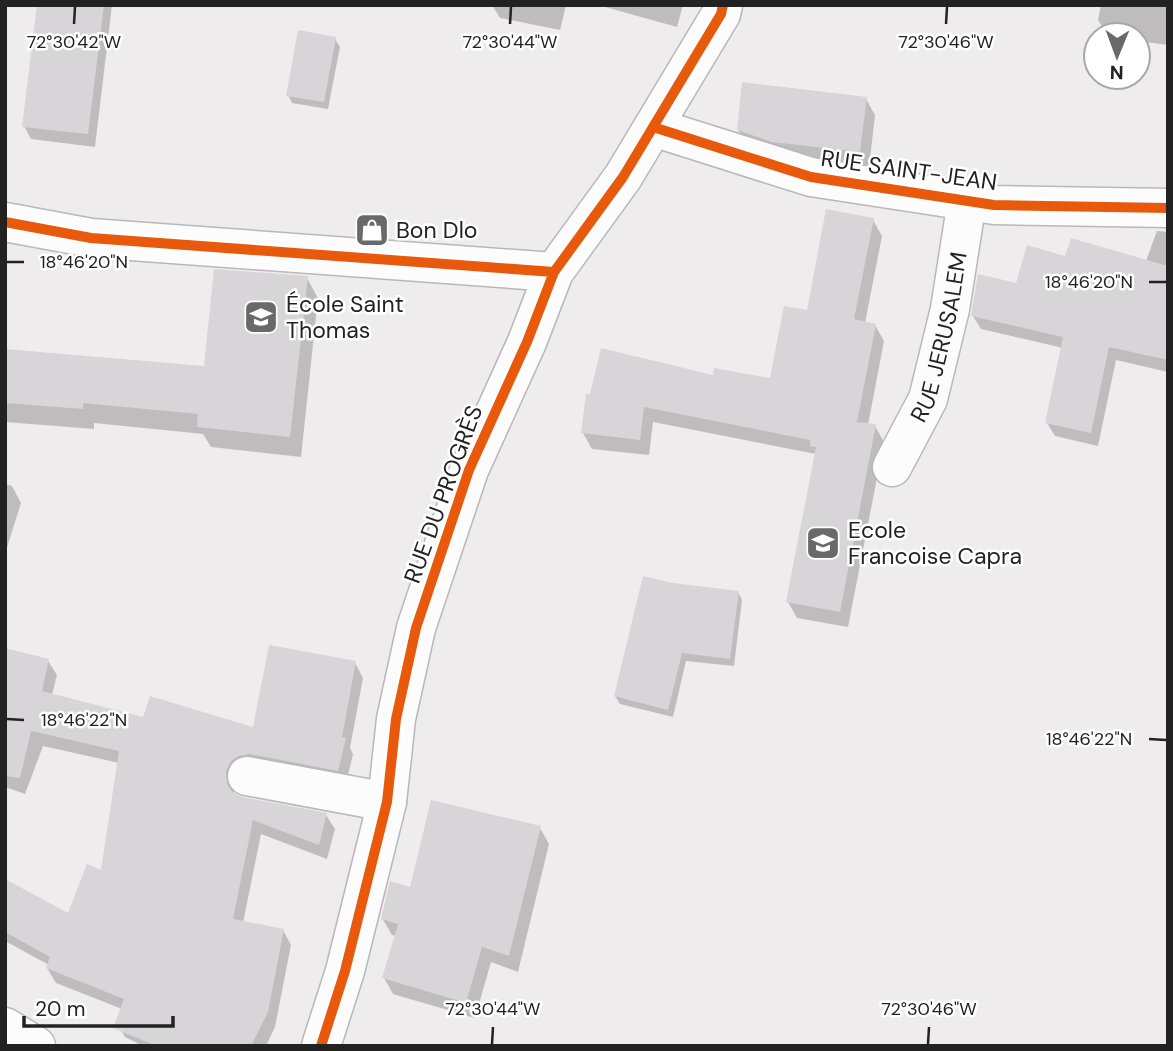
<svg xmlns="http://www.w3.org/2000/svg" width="1173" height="1051" viewBox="0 0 1173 1051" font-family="'DM Sans',sans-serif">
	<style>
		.shadow { fill: #0003 }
		.building { fill: #d7d5d7 }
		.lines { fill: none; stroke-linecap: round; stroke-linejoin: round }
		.minor-casing { stroke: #b9b7b9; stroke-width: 41 }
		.minor { stroke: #fdfcfc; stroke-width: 38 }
		.cycleway-casing { stroke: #fff; stroke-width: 15 }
		.cycleway { stroke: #e8590c; stroke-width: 10 }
		.ticks { fill: none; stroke: #232223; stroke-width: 2.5 }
		.labels { text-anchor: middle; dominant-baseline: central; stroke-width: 5; stroke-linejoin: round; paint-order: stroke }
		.street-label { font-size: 23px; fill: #232223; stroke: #fff }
		.poi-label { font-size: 23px; fill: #232223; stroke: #fff; text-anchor: start }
		.ticks-label { font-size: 18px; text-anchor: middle; fill: #232223; stroke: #fff; stroke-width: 5; stroke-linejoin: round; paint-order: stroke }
	</style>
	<rect width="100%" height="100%" fill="#efecee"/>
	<!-- shadow -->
	<path class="shadow" d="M39,5h73l-17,142 -64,-8 -7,-13z
		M492,5h74l-6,25 -60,-12z
		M598,5h85l-6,22z
		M1101,5h67v40l-30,-4v-6h-31l-9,-15z
		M335,39l5,8 -12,62 -36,-6 -4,-8z
		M866,99l9,16 -6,53 -121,-21 -10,-17z
		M873,220l9,16 -17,87 10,2 9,16 -16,84 7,1 9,16 -36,185 -51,-9 -9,-16 28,-148 -163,-32 -4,33 -57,-6 -9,-16 131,-56 57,3 38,-68z
		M1157,231l11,1v140l-52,-12 -18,86 -43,-10 -8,-13 16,-75 -82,-19 -8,-13 44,-31 50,-27 79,3z
		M307,278l11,20 -17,159 -90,-10 -8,-13 -109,-11v6l-89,-7v-72l200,18z
		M5,484l7,2 9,17 -16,51z
		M673,585l65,7 4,8 -8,66 -48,-5 -13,56 -53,-13 -5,-8z
		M5,650l43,11 9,14 -5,20 92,24 110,10 101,-66 8,15 -13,70 3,6 -7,30 -113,3 1,8 8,4 84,16 9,14 -8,30 -66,-25 -18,89 40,7 8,15 -16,82 -9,19h-123l-18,-9 -8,-14 5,-14 -66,-26 -9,-15 2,-3 -44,-24v-60l63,35 35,-44 16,-109 -76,-17 -18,48 -20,-7z
		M540,828l9,16 -31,128 -27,-10 -16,56 -82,-24 -9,-16 12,-42 -4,-1 -10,-17 29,-29z"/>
	<!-- building -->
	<path class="building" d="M37,5h67l-16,129 -66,-7z
		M298,30l38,7 -12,65 -38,-6z
		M742,82l125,15 -7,55 -88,-10 -35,-12z
		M826,209l48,9 -20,101 22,5 -19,98 19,2 -36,188 -54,-10 30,-155 -6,-1v-6l-166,-33 -4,33 -59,-7 5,-39h4l11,-46 112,27 1,-7 56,10 14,-72 23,4z
		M1071,238l97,28v94l-59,-13 -18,86 -46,-10 18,-86 -92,-21 7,-42 38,9 11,-38 38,11z
		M214,269l94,7 -18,161 -93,-10 1,-13 -115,-11v6l-78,-6v-54l199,17z
		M643,576l30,7 66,8 -9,68 -48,-6 -14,57 -54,-14z
		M269,645l87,16 -14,76 4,1 -8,33 -88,-17 -11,2 -8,5 -5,10 1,13 5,8 10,5 85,16 -8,32 -66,-25 -20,99 51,10 -16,83 -17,34h-94l-44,-18 11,-29 -78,-31 4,-11 -45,-25v-53l63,34 19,-49 14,6 18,-119 -88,-20 -11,47 -15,-2v-128l44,11 -7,32 101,26 7,-21 103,31z
		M431,800l110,26 -32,130 -27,-9 -16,56 -84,-25 16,-54 -17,-5 9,-38 20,6z"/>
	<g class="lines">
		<!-- minor casing -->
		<g class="minor-casing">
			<g id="minor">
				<path d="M653,127l158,50 183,28 174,3"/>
				<path d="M5,222l86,16 463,34"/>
				<path id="s1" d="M892,467l36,-68 22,-90 17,-108"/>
				<path d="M247,776l140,26"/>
				<path d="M5,1027l31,19"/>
				<path d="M321,1046l24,-75 42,-169 9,-83 20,-91 53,-158 58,-128 27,-70 69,-95 98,-163 2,-9"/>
			</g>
		</g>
		<!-- minor -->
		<use href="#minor" class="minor"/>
		<!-- cycleway casing -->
		<g class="cycleway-casing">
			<path id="cycleway" d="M653,127l158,50 183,28 174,3
				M5,222l86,16 463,34
				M321,1046l24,-75 42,-169 9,-83 20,-91 53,-158 58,-128 27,-70 69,-95 98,-163 2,-9"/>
		</g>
		<!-- cycleway -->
		<use href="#cycleway" class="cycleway"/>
	</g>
	<!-- ticks -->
	<path class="ticks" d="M74,24l1,-17M510,24l1,-17M946,24l1,-17M7,262h17M1149,282h17M7,719l17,1M1149,739l17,1M492,1044l1,-17M928,1044l1,-17"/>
	<!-- icons -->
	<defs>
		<g id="shop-square" transform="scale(1.75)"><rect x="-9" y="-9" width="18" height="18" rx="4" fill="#6a696a" stroke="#fff"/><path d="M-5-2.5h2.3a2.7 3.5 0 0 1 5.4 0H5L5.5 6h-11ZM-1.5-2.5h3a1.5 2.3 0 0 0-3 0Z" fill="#fff"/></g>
		<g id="school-square" transform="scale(1.75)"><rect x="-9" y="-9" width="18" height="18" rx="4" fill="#6a696a" stroke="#fff"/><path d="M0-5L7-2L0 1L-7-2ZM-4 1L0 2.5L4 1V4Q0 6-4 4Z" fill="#fff"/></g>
	</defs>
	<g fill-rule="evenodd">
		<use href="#shop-square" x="372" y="230"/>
		<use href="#school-square" x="261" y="317"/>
		<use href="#school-square" x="823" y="543"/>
	</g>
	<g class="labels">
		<!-- street labels -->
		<g class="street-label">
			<text transform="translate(909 170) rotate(8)">RUE SAINT-JEAN</text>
			<text stroke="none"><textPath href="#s1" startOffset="140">RUE JERUSALEM</textPath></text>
			<text transform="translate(443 494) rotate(-70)">RUE DU PROGRÈS</text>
		</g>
		<!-- poi labels -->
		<g class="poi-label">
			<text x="396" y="230">Bon Dlo</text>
			<text x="286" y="304">École Saint<tspan x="286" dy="26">Thomas</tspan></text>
			<text x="848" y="530">Ecole<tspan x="848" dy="26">Francoise Capra</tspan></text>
		</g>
	</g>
	<g class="ticks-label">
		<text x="74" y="48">72°30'42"W</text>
		<text x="510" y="48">72°30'44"W</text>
		<text x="946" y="48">72°30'46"W</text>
		<text x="84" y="268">18°46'20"N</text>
		<text x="1089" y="288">18°46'20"N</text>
		<text x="84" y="726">18°46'22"N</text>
		<text x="1089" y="745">18°46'22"N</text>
		<text x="493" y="1015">72°30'44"W</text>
		<text x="929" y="1015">72°30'46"W</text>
	</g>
	<!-- border -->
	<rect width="1173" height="1051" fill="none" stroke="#232223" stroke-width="14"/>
	<!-- north arrow -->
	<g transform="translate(1117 56) rotate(181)"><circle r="33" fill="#ffffff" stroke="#a7a7a7" stroke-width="2"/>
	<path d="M0-5L12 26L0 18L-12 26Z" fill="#6a696a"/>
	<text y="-10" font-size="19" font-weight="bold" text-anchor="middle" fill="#232223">N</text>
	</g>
	<!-- scale -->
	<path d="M24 1016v10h149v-10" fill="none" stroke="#232223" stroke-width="3.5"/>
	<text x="35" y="1016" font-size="21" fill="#232223" stroke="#ffffff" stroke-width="5" paint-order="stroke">20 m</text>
</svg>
